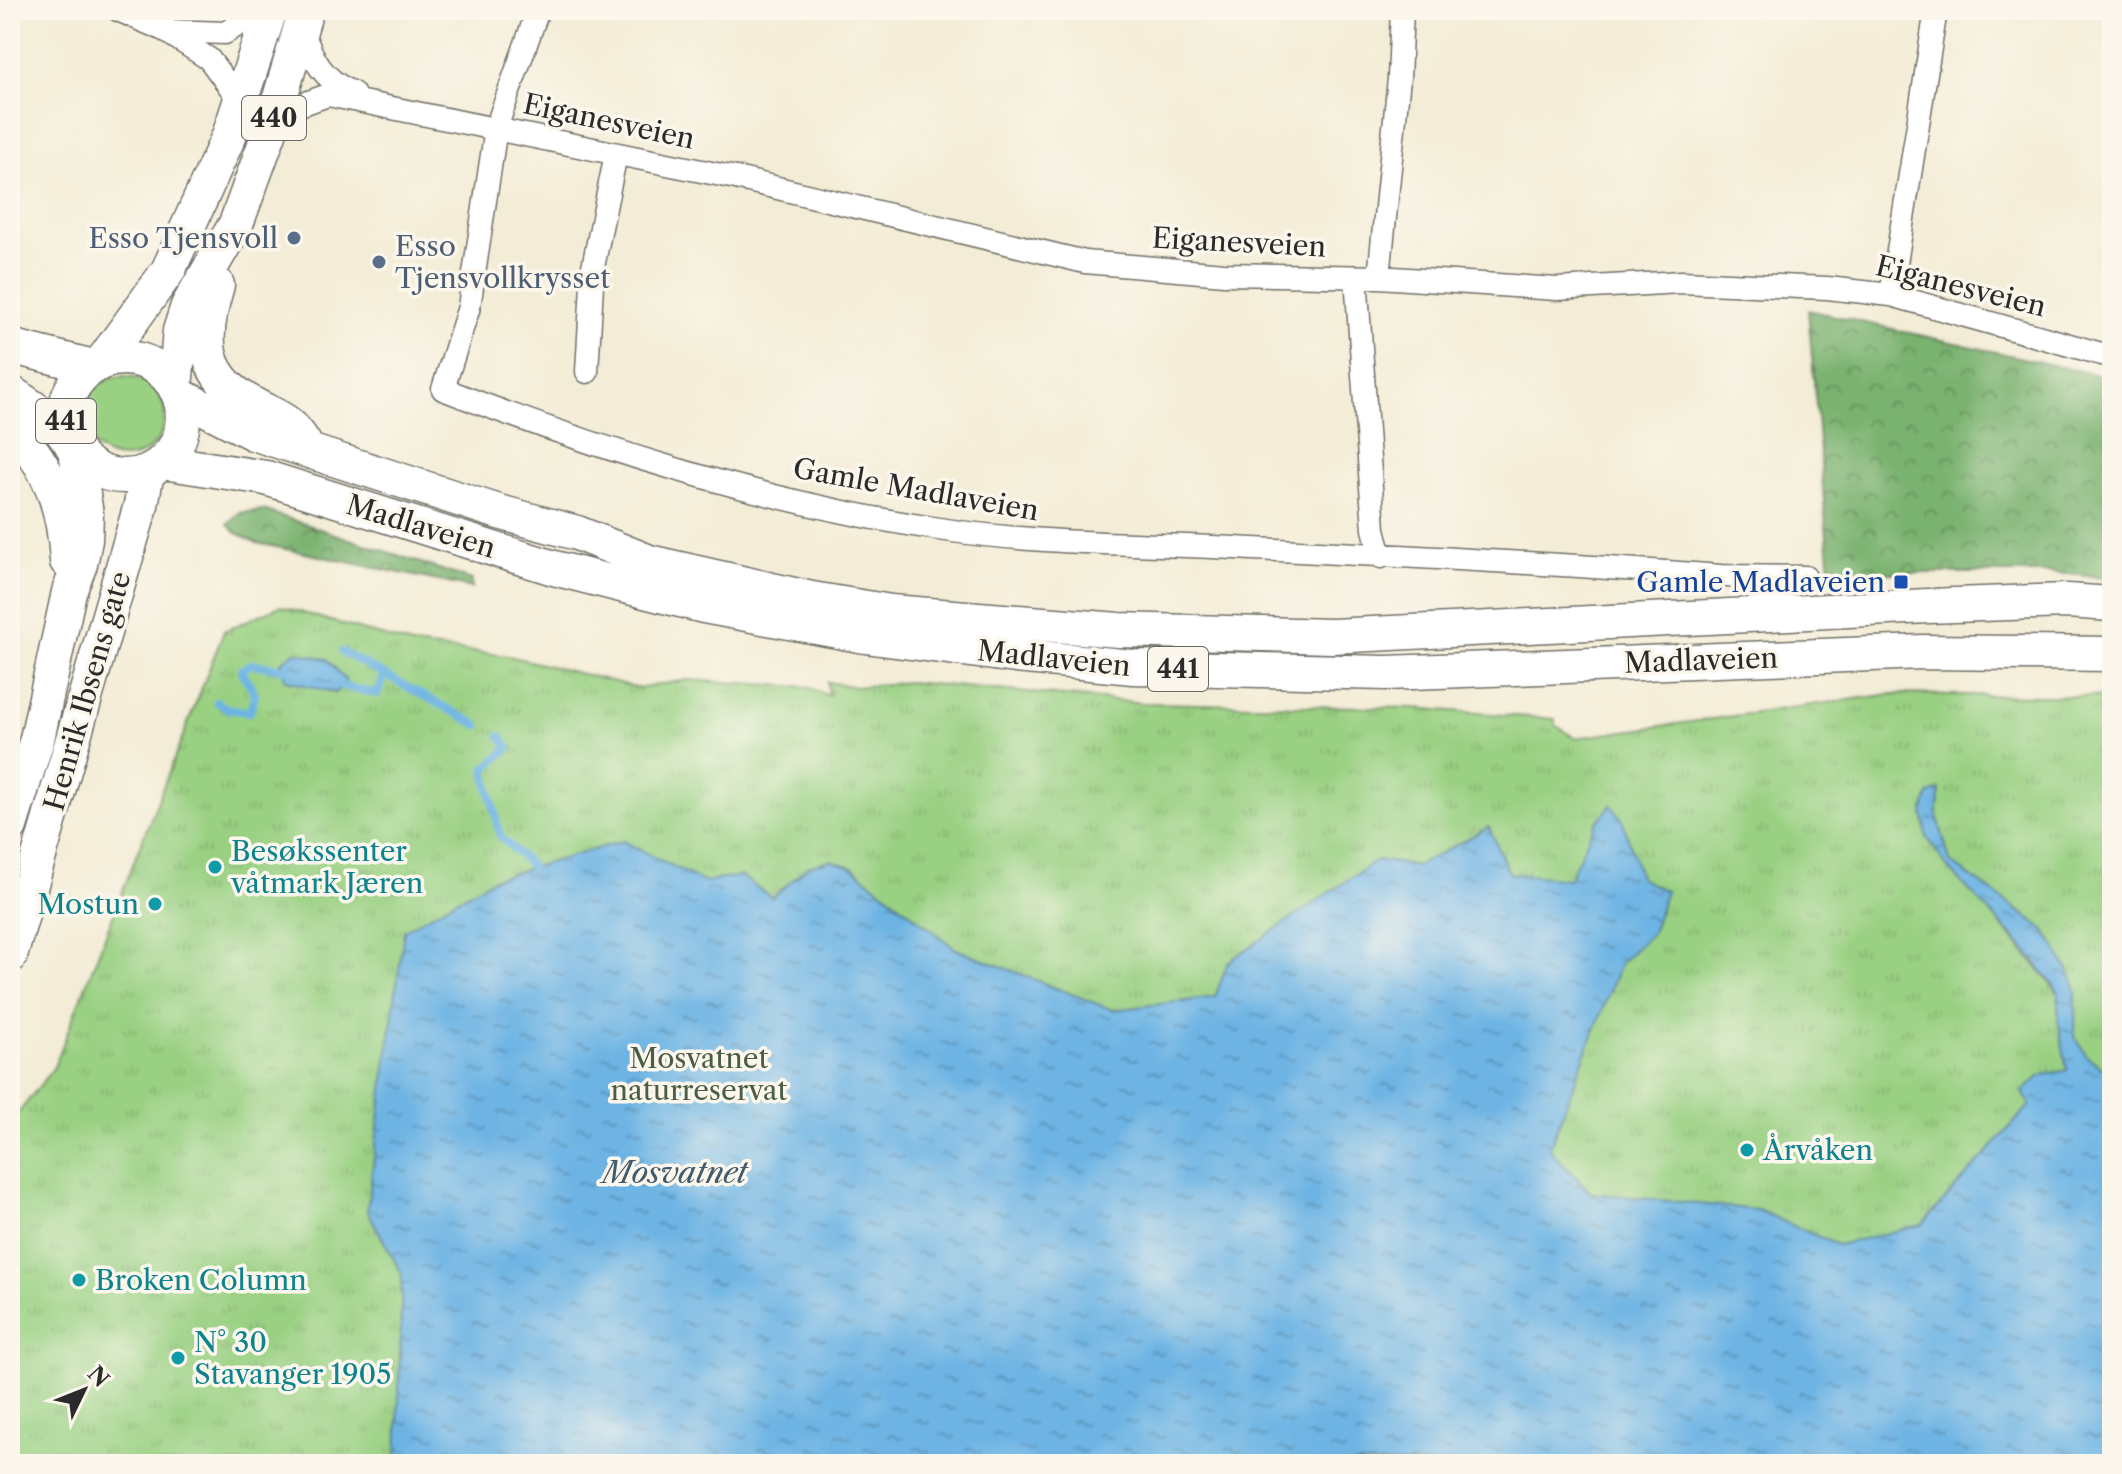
<svg xmlns="http://www.w3.org/2000/svg" width="2122" height="1474" viewBox="0 0 2122 1474" font-family="'Libre Caslon Text',serif">
	<style>
		.green { fill: #99d082; stroke: #627e56; stroke-width: 2 }
		.forest { fill: url(#forest-crowns); stroke: #526e4e; stroke-width: 2 }
		.park { fill: url(#park-tufts); stroke: #627e56; stroke-width: 2; fill-rule: evenodd }
		.water { fill: url(#water-ripples); stroke: #4c7088; stroke-width: 2 }
		.lines { fill: none; stroke-linecap: round; stroke-linejoin: round }
		.stream { stroke: #6db4e4; stroke-width: 8 }
		.minor-casing { stroke: #716f67; stroke-width: 25 }
		.primary-casing { stroke: #716f67; stroke-width: 37 }
		.minor { stroke: #fff; stroke-width: 22 }
		.primary { stroke: #fff; stroke-width: 34 }
		.service-dot { fill: #5c6f8a; stroke: #fbf7ec; stroke-width: 3 }
		.transit-dot { fill: #1a4fb4; stroke: #fbf7ec; stroke-width: 3 }
		.culture-dot { fill: #0f9aa8; stroke: #fbf7ec; stroke-width: 3 }
		.labels { text-anchor: middle; dominant-baseline: central; stroke-width: 7; stroke-linejoin: round; paint-order: stroke }
		.shield { fill: #fbf7ec; stroke: #696865; stroke-width: 2 }
		.shield-label { font-size: 26px; font-weight: bold; fill: #2b2b2b }
		.street-label { font-size: 28px; fill: #2b2b2b; stroke: #fbf7ec }
		.service-label { font-size: 28px; fill: #4e5e75; stroke: #fbf7ec; text-anchor: end }
		.transit-label { font-size: 28px; fill: #164399; stroke: #fbf7ec; text-anchor: end }
		.culture-label { font-size: 28px; fill: #0d838f; stroke: #fbf7ec; text-anchor: start }
		.park-label { font-size: 28px; fill: #4c5d45; stroke: #fbf7ec }
		.water-label { font-size: 30px; font-style: italic; fill: #425b6c; stroke: #fbf7ec }
	</style>
	<defs>
		<pattern id="forest-crowns" width="20" height="18" patternUnits="userSpaceOnUse" patternTransform="scale(2)"><rect width="20" height="18" fill="#7ab270"/><path d="M2 6a3 3 0 1 1 6 0M12 15a3 3 0 1 1 6 0" fill="none" stroke="#64915c"/></pattern>
		<pattern id="park-tufts" width="24" height="20" patternUnits="userSpaceOnUse" patternTransform="scale(2)"><rect width="24" height="20" fill="#99d082"/><path d="M3 7l-1-3M5 7V3M7 7l1-3M15 17l-1-3M17 17v-4M19 17l1-3" fill="none" stroke="#84b370"/></pattern>
		<pattern id="water-ripples" width="26" height="14" patternUnits="userSpaceOnUse" patternTransform="scale(2)"><rect width="26" height="14" fill="#6db4e4"/><path d="M2 4q2-2 4 0t4 0M15 11q2-2 4 0t4 0" fill="none" stroke="#5a93b9"/></pattern>
	</defs>
	<rect width="100%" height="100%" fill="#fbf7ec"/>
	<filter id="ink" filterUnits="userSpaceOnUse"><feTurbulence type="fractalNoise" baseFrequency=".0125" numOctaves="2"/><feDisplacementMap in="SourceGraphic" scale="16" xChannelSelector="R" yChannelSelector="G"/><feConvolveMatrix kernelMatrix="1 2 1 2 8 2 1 2 1" color-interpolation-filters="sRGB"/></filter>
	<filter id="wash" filterUnits="userSpaceOnUse"><feTurbulence type="fractalNoise" baseFrequency=".006" numOctaves="4" result="noise"/><feDisplacementMap in="SourceGraphic" scale="32" xChannelSelector="R" yChannelSelector="G"/><feGaussianBlur stdDeviation="1.8" result="paint"/><feColorMatrix in="noise" values="0 0 0 0 0 0 0 0 0 0 0 0 0 0 0 0 0 1.4 0 .05"/><feComposite in="paint" operator="in"/></filter>
	<g filter="url(#wash)">
		<rect width="100%" height="100%" fill="#f3ecd6"/>
		<!-- green -->
		<path class="green" d="M83 417a41 41 0 1 1 82 0a41 41 0 1 1-82 0Z"/>
		<!-- forest -->
		<path class="forest" d="M1808,310l304,68v200l-57,-5h-225z
			M263,510l209,70v8l-215,-45 -22,-11 -7,-8 11,-11z"/>
		<!-- park -->
		<path class="park" d="M280,606l132,39 97,11 130,32 48,-8 121,7 21,9 -2,-14 29,5 52,-5 236,21 270,5 141,11v6l20,13 316,-44 221,3v767h-2102v-340l44,-57 170,-436zM1940,789l-3,25 13,48 95,68 31,62 -2,10 -16,15 1,-24 -132,-156z"/>
		<!-- water -->
		<path class="water" d="M295,652l32,7 19,22 -11,12 -50,-13 -4,-18z
			M1940,789l-3,25 13,48 95,68 28,49 3,13 -1,44 11,19 26,21v388h-1715l5,-190 -35,-64 37,-280 89,-51 130,-38 81,41 37,-6 31,22 36,-32 22,-6 22,7 104,82 157,61 102,-13 13,-35 149,-102 40,6 72,-39 20,46 60,6 26,-55 16,-19 11,14 19,60 25,12 -14,42 -31,29 -72,187 42,44 167,17 79,35 85,-20 108,-120 -7,-13 17,-16 27,-6 -9,-50 1,-28 -35,-44 -78,-82 -19,-29 -4,-24 6,-18z"/>
		<g class="lines">
			<!-- stream -->
			<path class="stream" d="M342,652l136,73
				M335,684l42,10 7,-17
				M217,702l11,7 22,3 5,-18 -14,-24 10,-6 40,6
				M500,736l9,11 -24,23 15,66 31,30"/>
		</g>
	</g>
	<g filter="url(#ink)">
		<g class="lines">
			<!-- minor casing -->
			<g class="minor-casing">
				<path id="minor" d="M118,10l46,20 45,29 32,43
					M538,10l-42,118 -27,179 -26,82c153,60 333,116 496,140 91,14 182,14 273,18 170,8 340,16 509,29l84,1
					M301,27c11,31 21,53 52,66
					M169,31l56,2 37,-23
					M272,127l28,-22 28,-10 408,83 349,84 139,12 155,3 178,12 124,-7 146,6 64,7 221,62
					M1356,277l18,252 7,28
					M1379,277l20,-199 3,-68
					M1891,295l45,-285
					M587,372l6,-105 23,-113"/>
			</g>
			<!-- primary casing -->
			<g class="primary-casing">
				<path id="primary" d="M217,285c-16,54 -17,92 39,121 23,12 34,14 48,37
					M10,346l83,21
					M65 417a59 59 0 1 1 118 0a59 59 0 1 1-118 0Z
					M102,362l66,-91 61,-135 41,-126
					M175,388l5,-57 8,-25 48,-82 35,-96 35,-118
					M10,392l47,32 14,19
					M179,395l74,38 246,79 78,21 72,29 163,37 79,13 228,18 213,6 596,-30 139,-5 45,3
					M10,426c40,39 54,80 57,135
					M163,462l103,16 288,90 150,38 161,30 151,20 117,11 254,6 536,-21 189,2
					M10,826l27,-87 32,-147 11,-28 5,-24 1,-26 -10,-63
					M10,956l131,-451 6,-33"/>
			</g>
			<!-- minor -->
			<use href="#minor" class="minor"/>
			<!-- primary -->
			<use href="#primary" class="primary"/>
		</g>
	</g>
	<!-- markers -->
	<g class="service-dot">
		<circle cx="294" cy="238" r="8"/>
		<circle cx="379" cy="262" r="8"/>
	</g>
	<rect class="transit-dot" x="1893" y="574" width="16" height="16" rx="4"/>
	<g class="culture-dot">
		<circle cx="215" cy="867" r="8"/>
		<circle cx="155" cy="904" r="8"/>
		<circle cx="1747" cy="1150" r="8"/>
		<circle cx="79" cy="1280" r="8"/>
		<circle cx="178" cy="1358" r="8"/>
	</g>
	<g class="labels">
		<!-- shield labels -->
		<g class="shield">
			<rect x="242" y="96" width="64" height="44" rx="6"/>
			<rect x="36" y="399" width="60" height="44" rx="6"/>
			<rect x="1148" y="647" width="60" height="44" rx="6"/>
		</g>
		<g class="shield-label">
			<text x="274" y="118">440</text>
			<text x="66" y="421">441</text>
			<text x="1178" y="669">441</text>
		</g>
		<!-- street labels -->
		<g class="street-label">
			<text transform="translate(609 121) rotate(12)">Eiganesveien</text>
			<text transform="translate(1239 242) rotate(3)">Eiganesveien</text>
			<text transform="translate(1961 286) rotate(14)">Eiganesveien</text>
			<text transform="translate(916 489) rotate(10)">Gamle Madlaveien</text>
			<text transform="translate(421 526) rotate(17)">Madlaveien</text>
			<text transform="translate(1054 658) rotate(6)">Madlaveien</text>
			<text transform="translate(1701 660) rotate(-2)">Madlaveien</text>
			<text transform="translate(87 691) rotate(-74)">Henrik Ibsens gate</text>
		</g>
		<!-- service labels -->
		<g class="service-label">
			<text x="278" y="238">Esso Tjensvoll</text>
			<text x="395" y="246" text-anchor="start">Esso<tspan x="395" dy="32">Tjensvollkrysset</tspan></text>
		</g>
		<!-- transit labels -->
		<g class="transit-label">
			<text x="1885" y="582">Gamle Madlaveien</text>
		</g>
		<!-- culture labels -->
		<g class="culture-label">
			<text x="231" y="851">Besøkssenter<tspan x="231" dy="32">våtmark Jæren</tspan></text>
			<text x="139" y="904" text-anchor="end">Mostun</text>
			<text x="1763" y="1150">Årvåken</text>
			<text x="95" y="1280">Broken Column</text>
			<text x="194" y="1342">N° 30<tspan x="194" dy="32">Stavanger 1905</tspan></text>
		</g>
		<!-- park labels -->
		<g class="park-label">
			<text x="699" y="1058">Mosvatnet<tspan x="699" dy="32">naturreservat</tspan></text>
		</g>
		<!-- water labels -->
		<g class="water-label">
			<text x="675" y="1172">Mosvatnet</text>
		</g>
	</g>
	<!-- margin -->
	<rect width="2122" height="1474" fill="none" stroke="#fbf7ec" stroke-width="40"/>
	<!-- north arrow -->
	<g transform="translate(84 1390) rotate(47)" stroke="#fbf7ec" stroke-width="6" paint-order="stroke">
	<path d="M0-6L14 30L0 20L-14 30Z" fill="#2b2b2b"/>
	<text y="-12" font-size="22" font-weight="bold" text-anchor="middle" fill="#2b2b2b">N</text>
	</g>
</svg>
